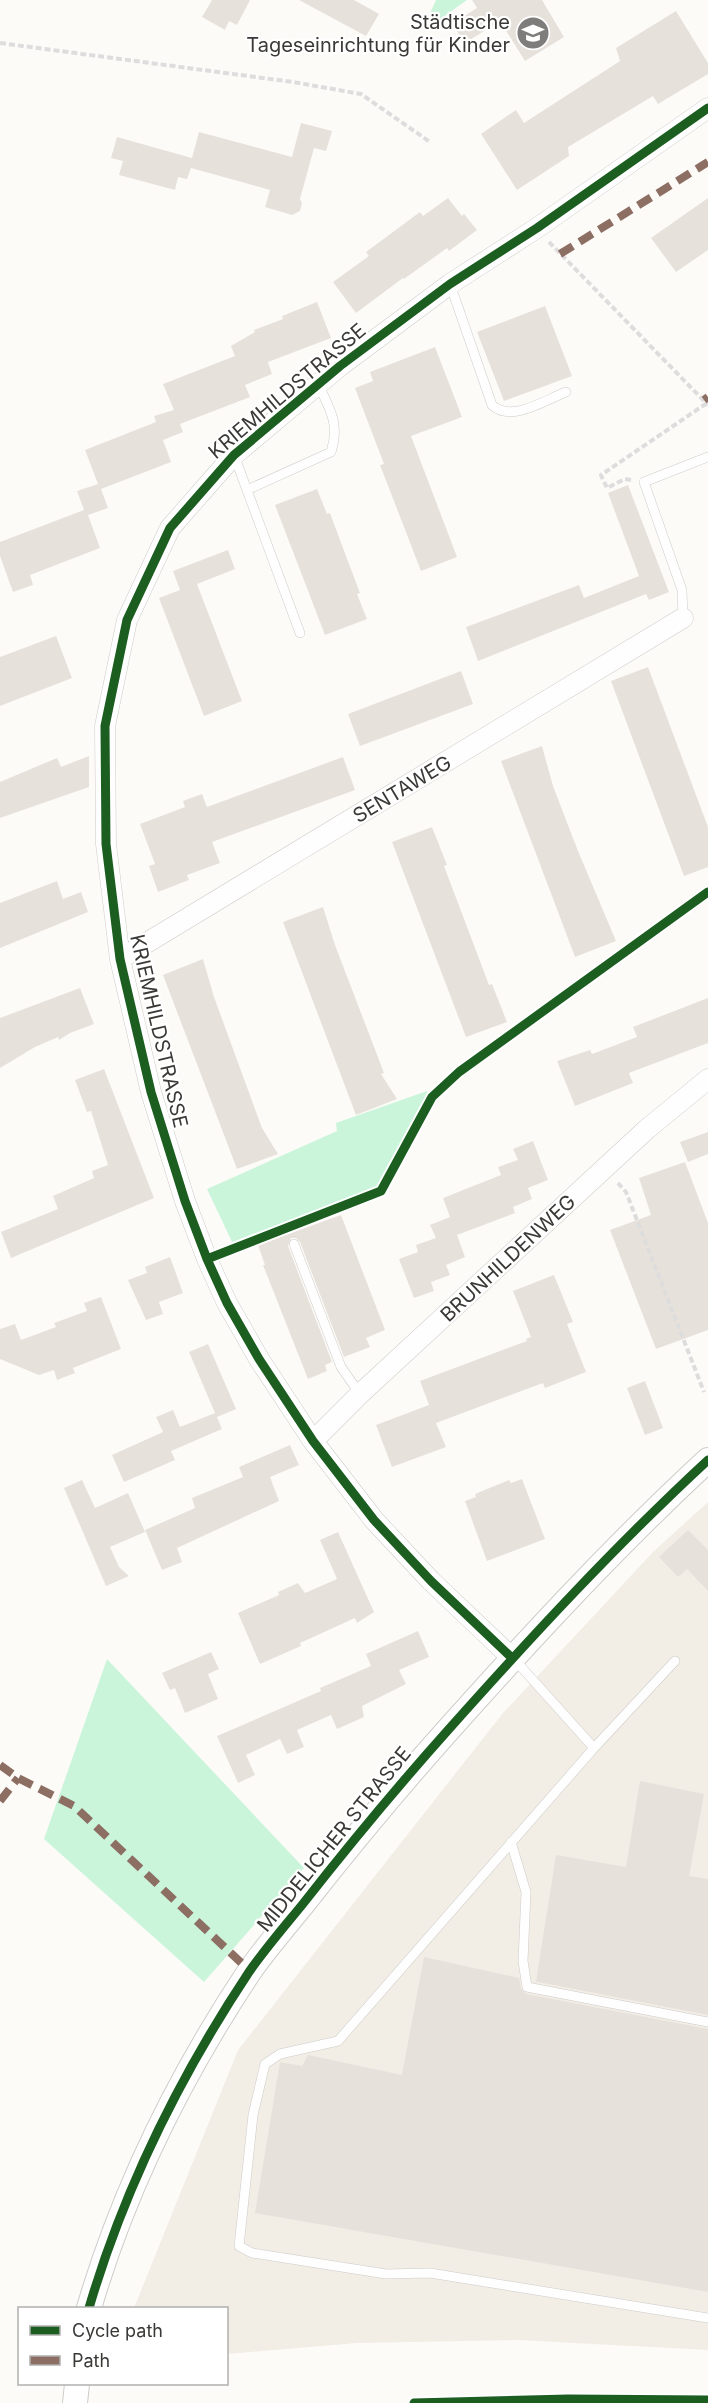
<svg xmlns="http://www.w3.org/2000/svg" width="708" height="2403" viewBox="0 0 708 2403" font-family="Inter,sans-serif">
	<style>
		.built { fill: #f2ede5 }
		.green { fill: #caf5db }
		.building { fill: #e7e1db }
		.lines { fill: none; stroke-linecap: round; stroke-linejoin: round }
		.service-casing { stroke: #cdccc9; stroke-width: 10 }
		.minor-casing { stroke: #cdccc9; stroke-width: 21 }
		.tertiary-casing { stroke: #cdccc9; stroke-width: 26 }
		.path { stroke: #dedddd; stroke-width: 4; stroke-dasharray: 6 3; stroke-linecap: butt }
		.service { stroke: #fffefe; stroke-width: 9 }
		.minor { stroke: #fffefe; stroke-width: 20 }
		.tertiary { stroke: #fffefe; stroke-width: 24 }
		.quiet { stroke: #8d6e63; stroke-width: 8; stroke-dasharray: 15 8; stroke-linecap: butt }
		.cycleway-casing { stroke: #fff; stroke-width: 13 }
		.cycleway { stroke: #1b5e20; stroke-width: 9 }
		.labels { text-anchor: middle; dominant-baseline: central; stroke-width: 4.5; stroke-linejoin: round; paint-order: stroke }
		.poi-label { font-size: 20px; fill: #3a3937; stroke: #fff; text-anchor: end }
		.street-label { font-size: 20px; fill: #3a3937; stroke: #fff }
	</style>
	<rect width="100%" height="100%" fill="#fdfbf8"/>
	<!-- built -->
	<path class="built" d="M708,1502v848l-191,-10 -160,3 -130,11 -1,-46h-92l104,-258 265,-337 151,-162z"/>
	<!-- green -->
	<path class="green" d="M436,0h31l-28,20 -9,-7z
		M427,1091l3,4 -49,94 -148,55 -26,-55 130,-58 -1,-8z
		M107,1659l197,209 -100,114 -160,-143z"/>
	<!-- building -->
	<path class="building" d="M212,0h38l-13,25 -8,-4 -4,9 -23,-13z
		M299,0h55l25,14 -13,22z
		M472,0h70l22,37 -39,24 -25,-40 -35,22 -13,-19 25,-16z
		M676,11l32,52v11l-50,30 -5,-8 -85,51 1,9 -52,34 -36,-56 35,-24 8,13 96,-62 -4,-13z
		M301,123l31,8 -6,20 -12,-3 -14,51 2,4 -2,8 -8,4 -27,-8 5,-17 -79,-22 -4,11 -9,-2 -3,13 -56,-15 4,-14 -12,-3 6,-21 75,21 7,-26 93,25z
		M448,198l14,18 2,-2 13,16 -28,21 -2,-3 -43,31 -1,-1 -47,35 -23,-31 36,-26 -3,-4 54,-40 3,4z
		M708,198v52l-32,22 -25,-34z
		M317,302l14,36 -63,24 4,12 -27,11 5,12 -70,27 3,8 -20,8 8,22 -70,27 7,19 -20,7 12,33 -70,27 3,10 -20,7 -13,-36v-14l84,-32 -7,-19 21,-7 -13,-34 71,-28 -2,-6 20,-6 -11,-26 72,-28 -4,-10 24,-14 -1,-2 29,-11 -1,-3z
		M545,306l27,70 -68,25 -27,-69z
		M435,347l27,70 -51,19 46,121 -36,14 -41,-106 4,-1 -29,-76 18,-7 -3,-9z
		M628,485l41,107 -20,8 -3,-6 -168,67 -12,-34 113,-42 5,13 55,-22 -31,-83z
		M317,489l10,25 3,-1 10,27 20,53 -3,1 10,25 -42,16 -50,-130z
		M228,550l7,19 -38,15 45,117 -38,15 -45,-118 21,-8 -7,-19z
		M56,636l16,42 -72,28v-49z
		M648,667l60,160v40l-24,9 -73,-195z
		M461,671l12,33 -113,42 -12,-32z
		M542,746l11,40 25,65 38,90 -41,16 -74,-196z
		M89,756v31l-89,31v-36l57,-24 4,9z
		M343,757l12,33 -143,52 8,21 -33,12 2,5 -31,12 -9,-26 6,-2 -15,-40 45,-17 -2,-6 19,-7 5,13z
		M432,827l15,38 -3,1 45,119 3,-1 15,38 -41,15 -74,-195z
		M57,881l6,18 18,-7 7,20 -88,36v-45z
		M323,907l12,38 49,128 -3,1 16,25 -41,16 -73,-193z
		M203,959l11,38 48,131 16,26 -41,15 -74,-194z
		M80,988l14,36 -24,9 -11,7 -1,-3 -23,10 -35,21v-50z
		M708,998v45l-79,30 4,10 -58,23 -18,-45 33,-11 2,4 45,-17 -4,-10z
		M104,1069l50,129 -143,60 -10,-26 57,-23 -5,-13 41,-18 -2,-7 16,-6 -17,-54 -4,1 -12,-32z
		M708,1132v22l-20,8 -8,-20z
		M533,1141l15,39 -20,8 4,11 -19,8 2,6 -58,22 8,22 -19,8 4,10 -19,7 3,9 -20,7 -15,-39 19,-7 -2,-7 20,-7 -6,-13 20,-8 -7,-19 58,-23 -3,-8 20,-7 -5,-11z
		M685,1162l23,61v107l-52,19 -46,-119 41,-15 -12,-37z
		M341,1215l44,115 -19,8 4,9 -26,10 -44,-115 -4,-4h-5l-3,8 44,116 -7,3 2,6 -19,8 -45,-114h2l-7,-20z
		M170,1257l13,36 -24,9 4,12 -17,6 -18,-40 19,-7 -2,-6z
		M554,1275l19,47 -6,2 19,48 -41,16 -2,-5 -107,40 10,24 -54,20 -16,-42 53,-20 -9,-24 107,-40 -1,-2 5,-2 -18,-46z
		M101,1297l20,52 -48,19 2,5 -18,7 -3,-10 -15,5 -39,-16v-30l15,-5 6,16 35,-13 -2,-4 33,-12 -3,-8z
		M208,1344l28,65 -19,8 5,12 -51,22 4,9 -51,22 -12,-27 51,-23 -7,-15 17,-7 7,17 35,-14 -26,-61z
		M645,1381l18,47 -18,7 -18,-47z
		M290,1445l9,20 -29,12 9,24 -102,47 5,14 -20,8 -17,-40 50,-22 -3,-10 51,-21 -4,-10z
		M522,1479l23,60 -58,22 -22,-60 11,-4 -1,-3 34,-14 2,3z
		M82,1480l13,28 33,-15 17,39 -35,15 9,20 10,9 -23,10 -42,-98z
		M688,1530l20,20v41l-21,-22 -9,8 -19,-20z
		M338,1532l36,80 -17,11 -2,-5 -55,25 1,3 -41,18 -22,-51 41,-18 -1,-3 20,-9 7,10 32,-14 -17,-39z
		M418,1631l11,26 -30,13 7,14 -44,22 2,11 -27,12 -6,-14 -34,15 7,17 -17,7 -7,-15 -34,16 9,20 -17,8 -21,-47 104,-45 -1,-3 51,-22 -5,-12z
		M211,1652l8,17 -11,5 10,25 -33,14 -10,-25 -5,2 -8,-17z
		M640,1781l64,13 -15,82 19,3v136l-175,-34 3,1 20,-127 70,12z
		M424,1957l95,21 2,11 5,5 182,35v263l-453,-79 25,-151 22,4 6,-11 94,20z"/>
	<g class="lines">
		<!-- service casing -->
		<g class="service-casing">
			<path id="service" d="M450,284l42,121c19,18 53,-5 74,-13
				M234,455l66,178
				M247,490l84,-38c9,-28 -1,-43 -13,-68
				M683,618l-1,-28 -38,-108 64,-25
				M294,1244l47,123 19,27
				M514,1659l80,89 -256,293 -58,13 -15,10 -12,51 -14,131 13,7 134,21 44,-1 278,45
				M594,1748l81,-87
				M511,1842l15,50 -3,69 4,26 181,35"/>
		</g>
		<!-- minor casing -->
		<g class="minor-casing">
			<path id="minor" d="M120,959l563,-341
				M313,1441l47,-47 287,-265 61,-50
				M512,1658l-81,-77 -57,-61 -61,-79 -54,-82 -32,-56 -20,-44 -22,-58 -34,-109 -31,-133 -14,-115 -1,-118 22,-106 43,-92 64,-73 106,-89 110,-82 87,-56 171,-120"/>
		</g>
		<!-- tertiary casing -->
		<g class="tertiary-casing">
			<path id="tertiary" d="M89,2308c35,-119 91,-232 160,-336 16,-23 35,-45 53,-67 47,-60 96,-119 147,-176 83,-93 167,-184 259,-269
				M75,2403l2,-19"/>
		</g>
		<!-- path -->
		<path class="path" d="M0,43l293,39 68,12 69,48
			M549,242l159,163
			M631,480l-6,-1 -18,9 -6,-13 106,-72
			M618,1183l8,9 78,200"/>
		<!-- service -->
		<use href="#service" class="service"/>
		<!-- minor -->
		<use href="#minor" class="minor"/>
		<!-- tertiary -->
		<use href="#tertiary" class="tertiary"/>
		<!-- quiet -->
		<path class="quiet" d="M560,254l148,-92
			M704,400l4,-3
			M0,1765l18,13 56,28 176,165
			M0,1801l18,-23"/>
		<!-- cycleway casing -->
		<g class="cycleway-casing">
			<path id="cycleway" d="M207,1259l174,-68 51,-94 27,-25 249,-180
				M512,1658l-81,-77 -57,-61 -61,-79 -54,-82 -32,-56 -20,-44 -22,-58 -34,-109 -31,-133 -14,-115 -1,-118 22,-106 43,-92 64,-73 106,-89 110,-82 87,-56 171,-120
				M89,2308c35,-119 91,-232 160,-336 16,-23 35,-45 53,-67 47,-60 96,-119 147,-176 83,-93 167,-184 259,-269
				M414,2403l154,-4 140,1"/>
		</g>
		<!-- cycleway -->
		<use href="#cycleway" class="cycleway"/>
	</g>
	<!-- icons -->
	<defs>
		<g id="school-disc" transform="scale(1.725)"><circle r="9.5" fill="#7e7d7b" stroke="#fff"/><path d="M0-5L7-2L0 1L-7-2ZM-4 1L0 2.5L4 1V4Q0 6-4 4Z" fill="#fff"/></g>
	</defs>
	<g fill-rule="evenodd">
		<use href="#school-disc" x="533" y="33"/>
	</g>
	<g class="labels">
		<!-- poi labels -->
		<g class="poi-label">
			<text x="510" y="22">Städtische<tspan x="510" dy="23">Tageseinrichtung für Kinder</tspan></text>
		</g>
		<!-- street labels -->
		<g class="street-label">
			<text transform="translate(287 391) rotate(-40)">KRIEMHILDSTRASSE</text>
			<text transform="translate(402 789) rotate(-31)">SENTAWEG</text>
			<text transform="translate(159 1031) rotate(77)">KRIEMHILDSTRASSE</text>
			<text transform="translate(508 1258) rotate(-43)">BRUNHILDENWEG</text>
			<text transform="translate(334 1839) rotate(-51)">MIDDELICHER STRASSE</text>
		</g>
	</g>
	<!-- legend -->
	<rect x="18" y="2307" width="210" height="78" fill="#ffffff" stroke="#b0b0af" stroke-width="1.5"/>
	<rect x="30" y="2326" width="30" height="9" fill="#1b5e20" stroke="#b0b0af" stroke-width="1.5"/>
	<text x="72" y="2337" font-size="18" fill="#3a3937">Cycle path</text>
	<rect x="30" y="2356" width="30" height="9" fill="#8d6e63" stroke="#b0b0af" stroke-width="1.5"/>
	<text x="72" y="2367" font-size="18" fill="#3a3937">Path</text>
</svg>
